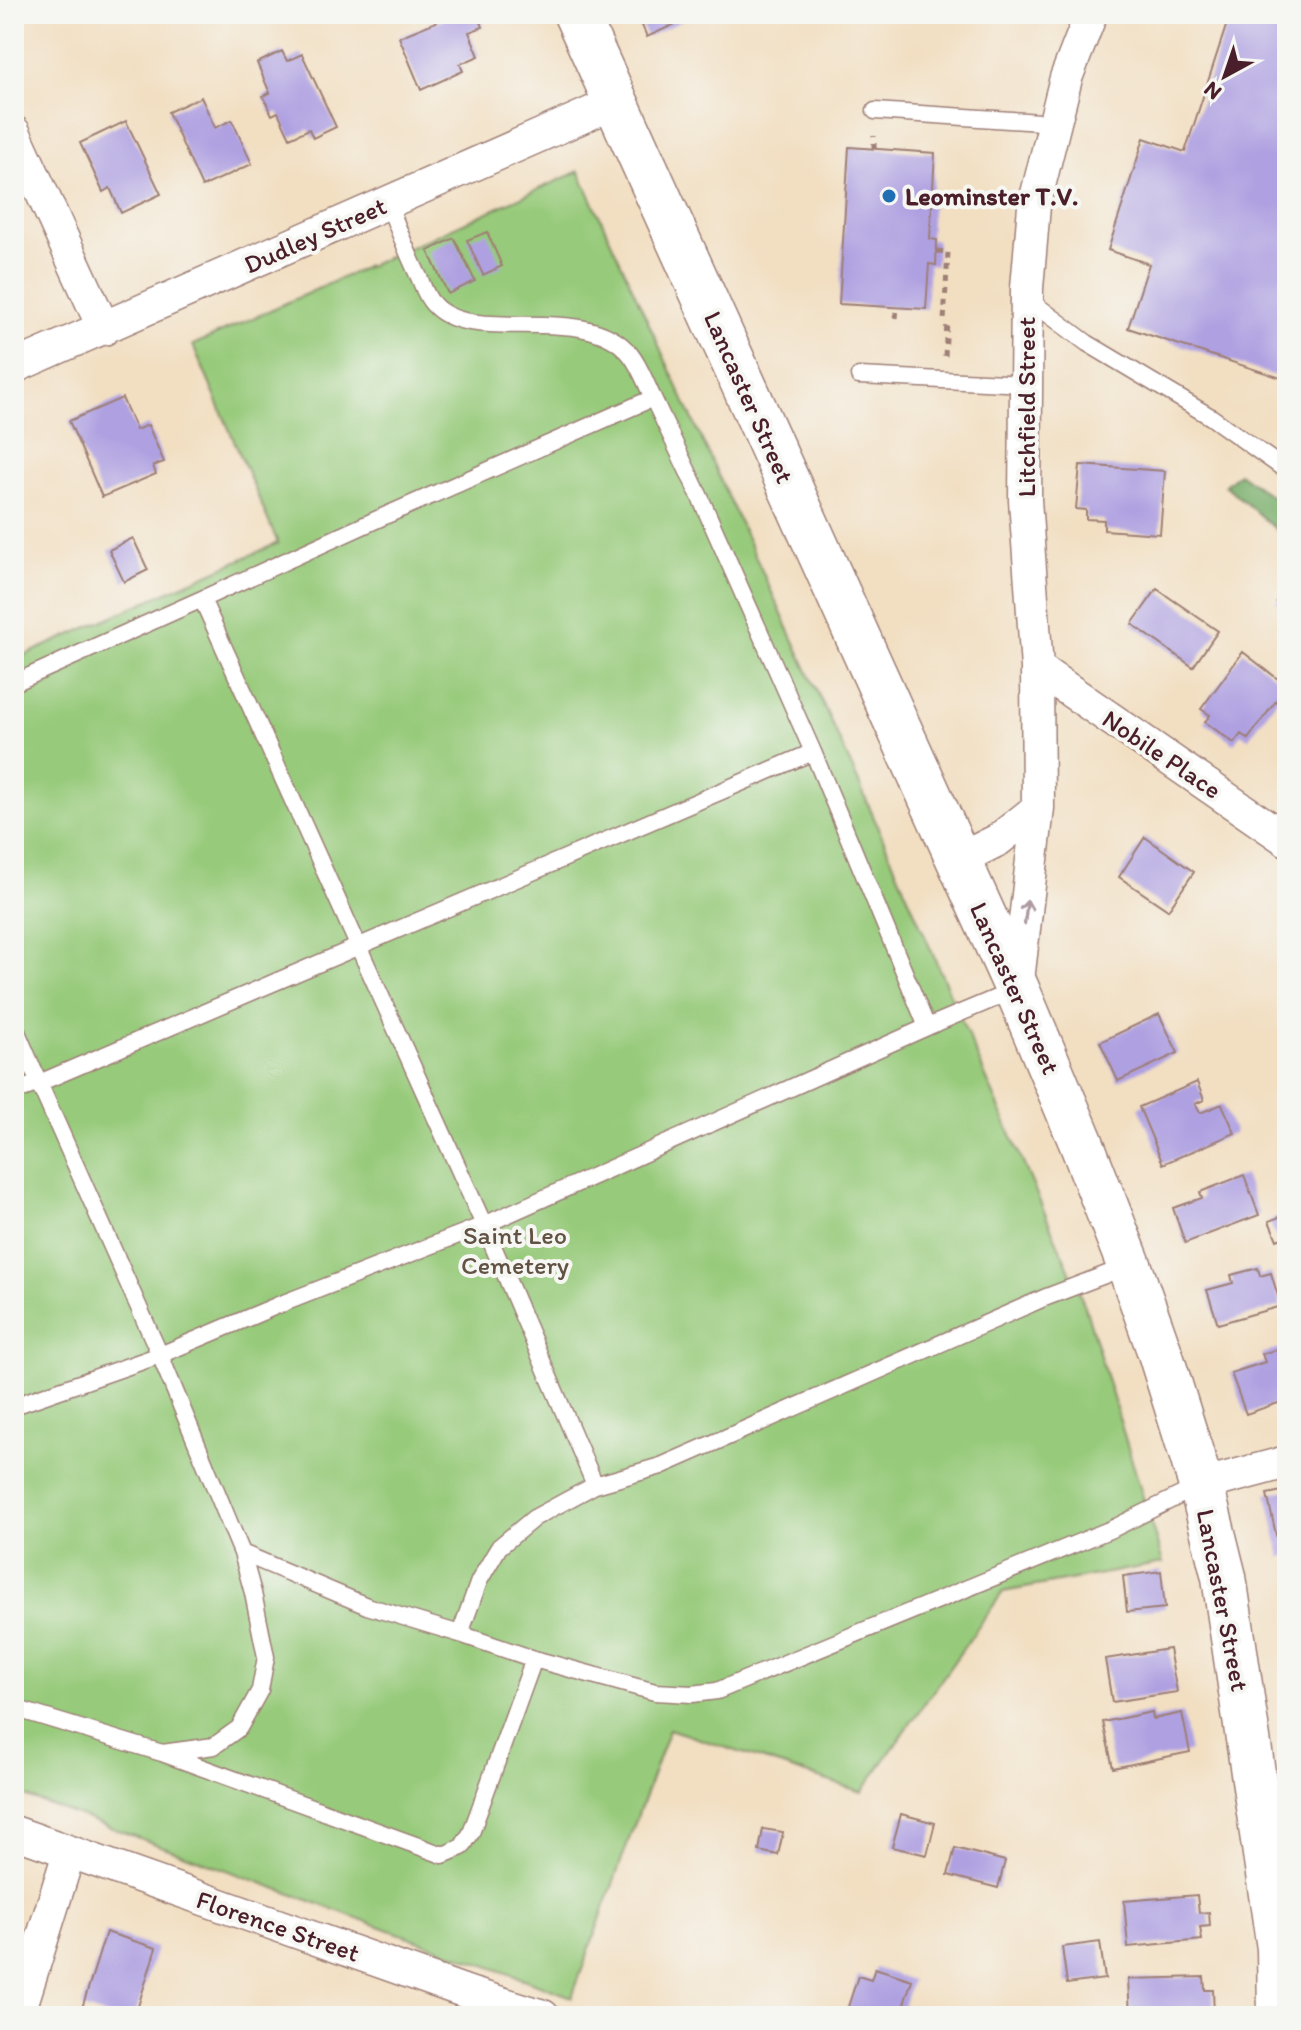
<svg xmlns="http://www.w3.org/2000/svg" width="1301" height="2030" viewBox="0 0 1301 2030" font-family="Itim,sans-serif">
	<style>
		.green { fill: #97ca7a; stroke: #707452; stroke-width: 2 }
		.forest { fill: #79ae6a; stroke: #62664a; stroke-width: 2 }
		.building { fill: #afa0e1 }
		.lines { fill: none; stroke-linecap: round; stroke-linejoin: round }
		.lane-casing { stroke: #9e7f76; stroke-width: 19 }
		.street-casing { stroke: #9e7f76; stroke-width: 35 }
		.secondary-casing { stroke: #9e7f76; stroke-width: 47 }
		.path { stroke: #9e7f76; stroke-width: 5; stroke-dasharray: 6 6; stroke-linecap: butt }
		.lane { stroke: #fff; stroke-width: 16 }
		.street { stroke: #fff; stroke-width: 32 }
		.secondary { stroke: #fff; stroke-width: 44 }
		.oneway { stroke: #ae9aa0 }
		.poi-dot { fill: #1f6fb2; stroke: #f6f6f2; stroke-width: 3 }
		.labels { text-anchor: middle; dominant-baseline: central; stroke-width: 8; stroke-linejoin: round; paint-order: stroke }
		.poi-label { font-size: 26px; font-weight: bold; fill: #4a1f2b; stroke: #f6f6f2; text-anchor: start }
		.street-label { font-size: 26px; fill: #4a1f2b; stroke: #f6f6f2 }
		.park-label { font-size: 26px; fill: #615243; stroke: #f6f6f2 }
	</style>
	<rect width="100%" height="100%" fill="#f6f6f2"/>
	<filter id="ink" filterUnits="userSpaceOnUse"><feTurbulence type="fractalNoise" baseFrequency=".0125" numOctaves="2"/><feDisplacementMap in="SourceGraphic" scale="16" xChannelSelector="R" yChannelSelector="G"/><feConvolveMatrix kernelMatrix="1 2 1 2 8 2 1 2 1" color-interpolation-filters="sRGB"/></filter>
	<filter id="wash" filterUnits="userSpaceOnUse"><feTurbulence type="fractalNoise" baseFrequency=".006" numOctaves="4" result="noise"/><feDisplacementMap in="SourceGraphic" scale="32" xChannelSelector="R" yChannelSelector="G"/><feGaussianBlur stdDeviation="1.8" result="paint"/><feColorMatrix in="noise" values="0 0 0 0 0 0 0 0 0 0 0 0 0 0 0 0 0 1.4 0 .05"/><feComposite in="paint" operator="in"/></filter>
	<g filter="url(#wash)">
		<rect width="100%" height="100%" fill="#f2dfc2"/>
		<!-- green -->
		<path class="green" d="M579,171l279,610 227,525 78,257 -160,29 -141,200 -193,-63 -97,268 -558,-205v-1132l264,-117 -85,-198z"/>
		<!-- forest -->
		<path class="forest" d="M1239,473l48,34v32l-62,-54z"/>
		<g id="blocks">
			<!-- building -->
			<path class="building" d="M455,14h23l5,13 -14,5 10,24 -19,8 3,7 -42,19 -22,-53z
				M637,14h60l-50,23z
				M1230,14h28l6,2 1,-2h22v366l-159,-52 21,-64 -41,-14 36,-112 41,14z
				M282,51l5,10 15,-7 34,73 -23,11 -4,-9 -19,9 -12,-26 -6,3 -9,-19 7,-3 -13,-30z
				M201,97l14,31 17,-8 20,44 -50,23 -34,-75z
				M126,121l35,73 -40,19 -11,-25 -7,4 -23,-49z
				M849,147l86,6 -5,86 7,1 -1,25 -7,-1 -3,45 -87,-5z
				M487,232l15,34 -19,9 -16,-35z
				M454,238l21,43 -27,13 -20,-43z
				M122,398l14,32 12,-5 16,37 -11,4 3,8 -54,23 -33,-76z
				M1080,465l85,6 -5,63 -56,-4v-10l-18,-1v-9l-10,-1z
				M133,538l15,32 -24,12 -15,-32z
				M1157,589l61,42 -25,36 -61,-43z
				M1287,590v21l-11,-9z
				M1243,652l44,34 -39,53 -7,-5 -7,9 -29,-21 5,-7 -9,-6z
				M1145,837l49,35 -26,38 -49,-33z
				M1159,1014l19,39 -60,28 -18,-39z
				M1197,1082l7,18 -9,4 5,9 22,-9 13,29 -72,31 -24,-57z
				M1244,1175l15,40 -74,28 -12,-35 29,-10 -2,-6z
				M1287,1214v22l-10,4 -8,-19z
				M1258,1268l2,8 11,-3 10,33 -63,18 -11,-34 26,-7 -2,-8z
				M1287,1346v54l-41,14 -15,-41 34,-11 -3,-8z
				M1287,1490v66l-6,1 -14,-63z
				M1161,1571l4,37 -38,4 -4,-36z
				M1169,1649l8,43 -65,10 -7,-43z
				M1152,1712l1,7 29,-6 8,39 -77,16 -10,-46z
				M901,1814l34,9 -8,32 -35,-8z
				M763,1829l20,3 -5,23 -19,-4z
				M955,1848l50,13 -7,27 -50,-13z
				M1197,1895l2,18 10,-1 1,14 -10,1 2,13 -74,7 -4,-46z
				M106,1932l50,16 -21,68h-28l-25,-8z
				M1100,1942l5,37 -38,5 -5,-37z
				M875,1968l37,12 -12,36h-55l13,-40 13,4z
				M1204,1977l1,13h8l1,26h-84l-2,-37z"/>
		</g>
	</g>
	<g filter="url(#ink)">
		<use href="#blocks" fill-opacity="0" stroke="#9e7f76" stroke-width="2"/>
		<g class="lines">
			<!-- lane casing -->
			<g class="lane-casing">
				<path id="lane" d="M875,111l180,12
					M388,203c10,25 19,50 31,74 4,9 7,20 14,27 38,44 153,-5 197,50 10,12 16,30 23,44
					M1028,299l59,44 124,74 76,54
					M859,376l167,8
					M202,599l178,-81 273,-120 47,99 113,255
					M14,683l188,-84 282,626 443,-198 88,-37
					M14,1025l25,58 -25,9
					M14,1406l146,-51 116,-49 208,-81 111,260
					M242,1553l-82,-198 -121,-272 774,-331 114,275
					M460,1634l-93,-28 -125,-53 11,40 13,64 -6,33 -21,38 -25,18 -52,7 281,102 19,-8 9,-14 63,-174 -74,-25 19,-53 20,-34 35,-29 61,-33 66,-19 383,-168 84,-32
					M534,1659l121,33 37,2 25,-3 397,-163 85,-42
					M14,1708l148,45"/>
			</g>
			<!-- street casing -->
			<g class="street-casing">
				<path id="street" d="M14,132l90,197
					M14,367l602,-265
					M1037,668l250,172
					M958,860l40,-20 40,-32 -1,-140 -12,-168 2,-212 7,-82 32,-128 25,-64
					M1017,989l21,-181
					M1201,1485l86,-23
					M14,1832l458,162 71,22
					M18,2016l51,-163"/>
			</g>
			<!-- secondary casing -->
			<g class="secondary-casing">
				<path id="secondary" d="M576,14l441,975 64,153 48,123 31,88 41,132 23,92 55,371 1,68"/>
			</g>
			<!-- path -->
			<path class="path" d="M874,149v-13
				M937,251l11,1 -4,69
				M896,318l1,-10
				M945,356l2,-34"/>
			<!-- lane -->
			<use href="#lane" class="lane"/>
			<!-- street -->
			<use href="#street" class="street"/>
			<!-- secondary -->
			<use href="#secondary" class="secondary"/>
		</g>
		<!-- one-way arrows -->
		<defs><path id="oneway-shaft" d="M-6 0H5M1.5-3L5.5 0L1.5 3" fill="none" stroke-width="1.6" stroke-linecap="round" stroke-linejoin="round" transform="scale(2)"/></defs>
		<use class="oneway" href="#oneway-shaft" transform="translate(1026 912) rotate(-83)"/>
	</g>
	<!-- markers -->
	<circle class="poi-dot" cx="889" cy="196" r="8"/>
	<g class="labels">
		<!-- poi labels -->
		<g class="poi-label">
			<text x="905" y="196">Leominster T.V.</text>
		</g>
		<!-- street labels -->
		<g class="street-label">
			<text transform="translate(315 235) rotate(-24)">Dudley Street</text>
			<text transform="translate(749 397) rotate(66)">Lancaster Street</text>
			<text transform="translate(1026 407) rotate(-90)">Litchfield Street</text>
			<text transform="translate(1162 754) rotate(34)">Nobile Place</text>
			<text transform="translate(1015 988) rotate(66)">Lancaster Street</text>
			<text transform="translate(1223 1600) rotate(79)">Lancaster Street</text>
			<text transform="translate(278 1926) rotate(19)">Florence Street</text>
		</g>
		<!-- park labels -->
		<g class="park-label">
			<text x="515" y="1235">Saint Leo<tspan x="515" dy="30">Cemetery</tspan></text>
		</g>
	</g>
	<!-- margin -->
	<rect width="1301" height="2030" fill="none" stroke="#f6f6f2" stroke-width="48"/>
	<!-- north arrow -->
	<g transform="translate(1225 76) rotate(220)" stroke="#f6f6f2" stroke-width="6" paint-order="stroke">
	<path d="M0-6L14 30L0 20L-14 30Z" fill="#4a1f2b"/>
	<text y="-12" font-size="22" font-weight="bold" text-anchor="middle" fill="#4a1f2b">N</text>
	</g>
</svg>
